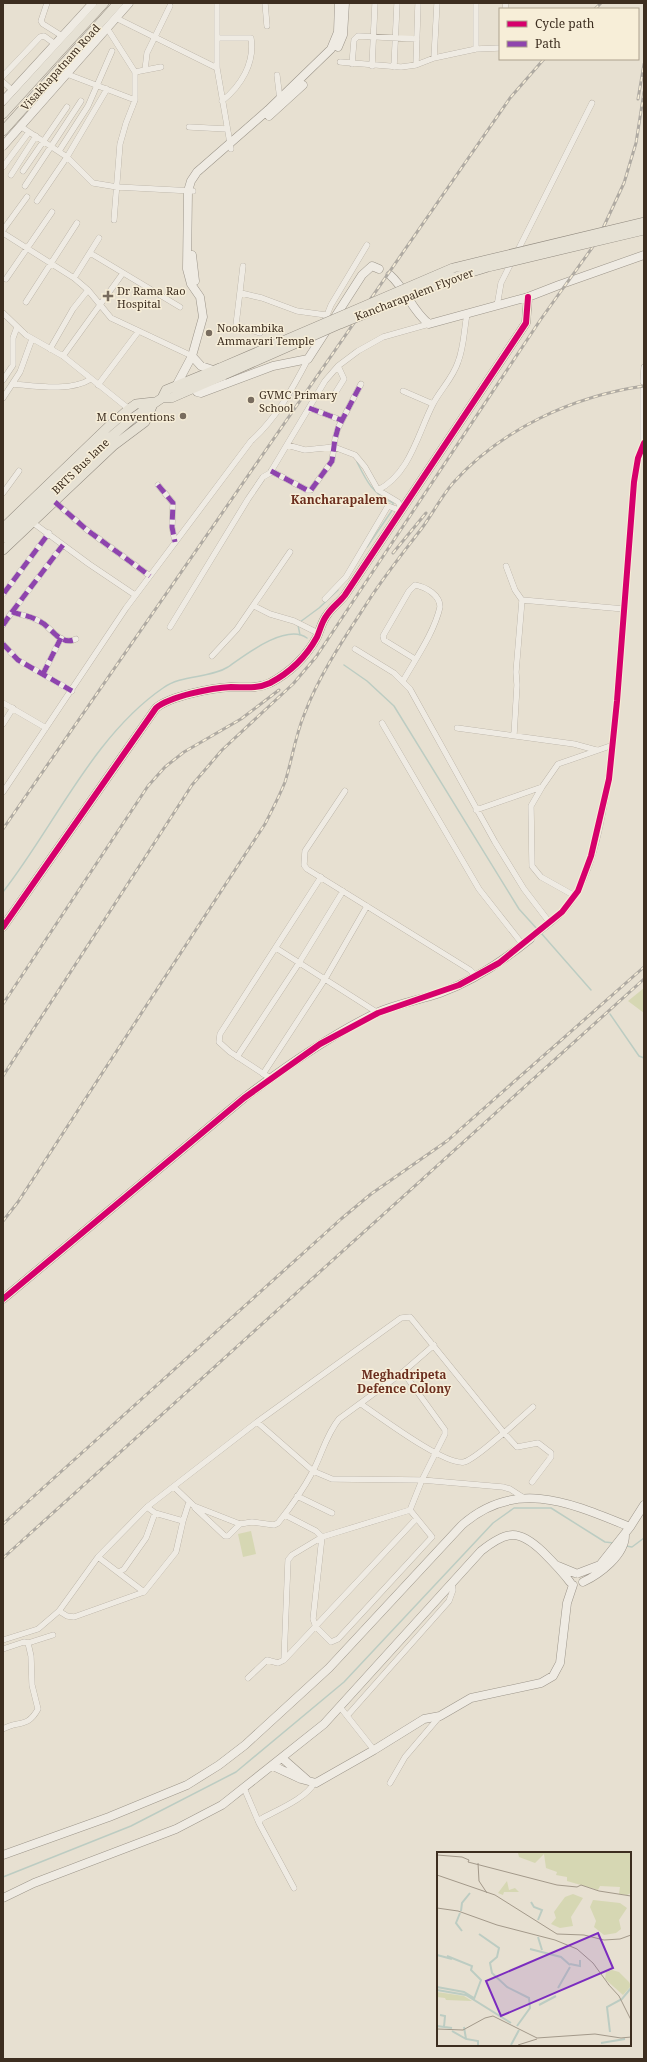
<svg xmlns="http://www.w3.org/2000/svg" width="647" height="2062" viewBox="0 0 647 2062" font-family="'Noto Serif',serif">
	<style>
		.green { fill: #d6d7b3 }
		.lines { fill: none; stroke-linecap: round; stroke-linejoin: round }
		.stream { stroke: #bcccc2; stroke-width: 1.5 }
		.street-casing { stroke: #ada599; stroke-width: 6 }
		.secondary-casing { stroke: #9c958a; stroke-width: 9 }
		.primary-casing { stroke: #928b80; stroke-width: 10 }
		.street { stroke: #efebe3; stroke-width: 5.5 }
		.secondary { stroke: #efebe3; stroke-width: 8 }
		.primary { stroke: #e6e1d4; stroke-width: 9 }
		.rail-casing { stroke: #afaaa2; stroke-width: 3 }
		.rail { stroke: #f7eed8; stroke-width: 1.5; stroke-dasharray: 4.5; stroke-linecap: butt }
		.primary-bridge-casing { stroke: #928b80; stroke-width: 10; stroke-linecap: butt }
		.primary-bridge { stroke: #e6e1d4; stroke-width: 9 }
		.quiet { stroke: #8e44ad; stroke-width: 5; stroke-dasharray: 10 5; stroke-linecap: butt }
		.cycleway-casing { stroke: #f7eed8; stroke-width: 8 }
		.cycleway { stroke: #d6006c; stroke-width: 6 }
		.poi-dot { fill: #786c5e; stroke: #f7eed8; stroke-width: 1.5 }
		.labels { text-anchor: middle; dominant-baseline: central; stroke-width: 3; stroke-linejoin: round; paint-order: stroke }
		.street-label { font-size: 11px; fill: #3d2e20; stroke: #f7eed8 }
		.poi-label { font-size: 11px; fill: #3d2e20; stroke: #f7eed8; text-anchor: start }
		.neighbourhood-label { font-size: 12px; font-weight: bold; fill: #6b2e1e; stroke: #f7eed8 }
		.inset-river { fill: none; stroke: #bcccc2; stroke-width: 2 }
		.inset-road { fill: none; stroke: #a3998a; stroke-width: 1 }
		.view { fill: #7b2cbf; fill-opacity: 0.15; stroke: #7b2cbf; stroke-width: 2 }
		.inset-edge { fill: none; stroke: #3d2e20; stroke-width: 2 }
	</style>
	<rect width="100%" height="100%" fill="#e7e0d1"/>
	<!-- green -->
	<path class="green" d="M644,988v25l-16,-12z
		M251,1531l5,23 -13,3 -5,-23z"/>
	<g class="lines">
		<!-- stream -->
		<path class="stream" d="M357,462c10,20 15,31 36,41v6l-26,38
			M300,622l19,-14 19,-18
			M298,625l2,10
			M344,665l23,16 27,25 125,203 19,21
			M3,892c51,-65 90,-156 160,-204 19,-14 46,-9 65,-21 17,-12 58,-44 79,-29
			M541,933l50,57
			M610,1014l29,42 5,2
			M626,1546l6,1 12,-9
			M3,1877l128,-51 105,-54 108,-90 149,-159 21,-15h37l54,34 9,1"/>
		<!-- street casing -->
		<g class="street-casing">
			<path id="street" d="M47,3l-6,18 2,3 19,12
				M217,3v65l14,81
				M265,3l2,23
				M505,9l1,-6
				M116,18l101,50
				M217,38h34c4,25 -10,48 -29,63
				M476,49v-46
				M434,58l3,-55
				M340,62l61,5 15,-2 18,-7 42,-9 24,-1
				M352,64l2,-24 4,-4 59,3
				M416,65l2,-62
				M372,66l3,-63
				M394,67l3,-64
				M145,70l2,-17 23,-47
				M135,72l26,-5
				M67,74l68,26v-28l-28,-44
				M277,75l3,25
				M3,76l37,-39 4,-1 11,8
				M3,82l9,8
				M20,126l47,31 26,26 24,4 76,4
				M189,127l38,2
				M59,151l29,-45 24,-55
				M3,167l26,-35
				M23,171l44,-64
				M11,175l25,-39
				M25,186l56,-85
				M37,201l30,-44 40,-68
				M114,220l6,-76 6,-21 9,-23
				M3,230l24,-33
				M3,233l71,45 14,12 23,28 81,38
				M90,253l90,54
				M516,254l76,-151
				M243,266l-7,59 24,8
				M74,278l25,-40
				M6,279l46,-67
				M241,293l21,5 35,13 29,4
				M26,302l51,-79
				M497,306l4,-23 11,-22
				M3,313l23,22 37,21 66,53
				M323,325l8,-20 36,-60
				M50,349l23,-40 15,-19
				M63,356l60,-83
				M3,380l10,-15v-27l4,-11
				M643,382l1,-15
				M13,384c23,2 57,8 78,-5
				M98,385l40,-53
				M403,391l30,13
				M334,395l10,-16 -6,-13
				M3,398l17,-26 12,-33
				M309,408l32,12
				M643,444v-54
				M287,445l18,5 29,-3 21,8 10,12 13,23 20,12 4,7h-6l-8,-3 -42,71 -21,22
				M271,471l36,19h4l21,-29 3,-22 3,-11 23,-44
				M158,485l15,18 -1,24 3,15
				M378,490c32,-16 40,-57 55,-86 7,-14 20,-26 25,-42 6,-15 6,-32 9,-48
				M3,493l16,-22
				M55,502l32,28 63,46
				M32,522l57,42 46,31
				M506,566l9,24 7,10 102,9
				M4,593l45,-60
				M254,606l16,8 24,7 24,12
				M12,612l51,-67
				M3,625l9,-13c9,3 19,4 27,9 13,6 21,26 37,18
				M170,627l78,-128 15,-22 7,-4 55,-92 13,-15 20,-15 25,-14 46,-13
				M3,644l15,16 54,31
				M355,649l39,24 16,16 85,153 29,47 26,34
				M212,656l25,-27 53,-77
				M43,674l18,-36
				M403,681c13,-23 31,-48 37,-74 0,-12 -14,-20 -25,-22l-6,6 -26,45 1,4 31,19
				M3,703l43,25
				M382,723l97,166 44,56
				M3,724l10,-16
				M457,728l117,16 22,6
				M514,735l3,-50 -1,-13 6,-72
				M345,791l-40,60 -1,14 3,4 163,101 6,6
				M3,792l123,-184 125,-167c25,-22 42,-53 57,-82
				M476,810l66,-23
				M575,896l-34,-19 -9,-11 -1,-60 11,-19 16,-23 55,-19
				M530,939c14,-11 31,-22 41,-37 27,-37 36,-112 42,-157l21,-263 4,-24 6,-15
				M276,948l102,65
				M237,1057l62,-94 44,-72
				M263,1074l62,-95 42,-73
				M270,1078l-40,-26 -11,-10 1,-8 101,-157
				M403,1372l42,58v4l-23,46 -12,30 22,27 -94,102 -7,3 -15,-15 -3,-8 9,-82 88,-27
				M361,1404c18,12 84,62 103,58 11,-3 30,-22 40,-29l13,14 21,-4 13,10v4l-19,25
				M257,1422l56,49 19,8 90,1 81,7 7,2 14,9
				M174,1487l20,19 46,18 12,-2 22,3 4,-2c12,-15 26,-35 35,-52 9,-17 13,-36 26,-52l64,-47 31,-27
				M297,1496l35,17
				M195,1508l30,28h3l12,-12
				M285,1515l31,16 6,6 -30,18 -4,5 -4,100 132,-141
				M183,1521l6,-19
				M98,1557l46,35
				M119,1572l5,-3 22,-31 9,-25
				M59,1611l8,5 7,1 70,-25 32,-40 7,-31 -28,-8 -8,-6
				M3,1640l35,-11 21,-18 39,-54 49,-50 110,-85 144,-104 9,-1 5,6 89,110 29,-26
				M28,1643l25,-8
				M3,1649l21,-7 4,1 3,13 1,29 6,24c-11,20 -20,11 -35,20
				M248,1678l19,-18 11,3 6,-3
				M340,1707l34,43
				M347,1716l102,-115 4,-11 -1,-7
				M390,1783l15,-26 35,-41
				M244,1788l15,35
				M294,1888l-35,-65 2,-4c14,-8 46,-21 53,-36"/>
		</g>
		<!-- secondary casing -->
		<g class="secondary-casing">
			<path id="secondary" d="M338,47l5,-12 2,-32
				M3,101l90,-98
				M269,116l34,-31
				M3,146l126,-143
				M192,255l3,26
				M390,275c16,14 22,36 39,49l99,-27 31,-12 85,-30
				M192,356l9,10 12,4
				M177,388l-1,-2 16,-30 11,-39 -3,-20 -9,-13 -4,-15 1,-78 3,-10 6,-9 71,-62 63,-61 7,-17 1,-29
				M195,389l2,3 4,1 72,-27 35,-7 54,-84 10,-9 7,3
				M3,927l153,-219c14,-12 56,-20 75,-21 14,0 26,2 39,-4 19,-10 36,-26 47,-46 3,-7 5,-16 10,-22 5,-8 13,-13 18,-20l181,-272 2,-26
				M3,1299l241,-201c42,-32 85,-62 132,-85 20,-9 43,-13 64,-20 33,-12 63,-32 90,-54
				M558,1566l17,7
				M579,1573l21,-8 30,-38
				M583,1582c17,-8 42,-27 42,-47
				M282,1758l25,22
				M273,1766l28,13 15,4 58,-33 50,-31 16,-3 31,-18 70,-15 12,-7 7,-13 7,-60 6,-18
				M3,1855l106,-38 78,-32 32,-20 26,-20 84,-77 133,-143c54,-48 111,-21 168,2l14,-22
				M3,1898l31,-15 142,-54 46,-24 102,-81 157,-173c26,-21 38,-22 62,1 10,10 19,19 27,30"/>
		</g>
		<!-- primary casing -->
		<g class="primary-casing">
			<path id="primary" d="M3,114l101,-111
				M3,131l115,-128
				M162,398l4,-8 54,-22
				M3,528l105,-101 21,-18 7,-5 18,-2 -9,20 -32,24 -110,104
				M3,538l103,-97 27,-23 29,-20h9l53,-23"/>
		</g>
		<!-- street -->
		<use href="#street" class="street"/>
		<!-- secondary -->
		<use href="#secondary" class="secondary"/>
		<!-- primary -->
		<use href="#primary" class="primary"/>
		<!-- rail casing -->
		<g class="rail-casing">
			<path id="rail" d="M595,9l6,-6
				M638,99l6,-35
				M393,553l33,-40
				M3,829l507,-731 34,-39
				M3,1004l145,-218 17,-19 19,-15 57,-33 38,-29
				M3,1076l189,-291 30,-35 71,-66 23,-27 225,-338 56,-78 27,-58 12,-40 8,-51
				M3,1221l15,-19 247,-378c7,-14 14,-27 20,-42 7,-22 10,-45 19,-67 16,-42 41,-78 65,-115 17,-26 34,-47 53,-72 11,-15 19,-31 31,-45 48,-54 121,-87 191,-97
				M3,1524l338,-305 30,-25 76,-53 197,-174
				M3,1558l641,-579"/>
		</g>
		<!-- rail -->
		<use href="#rail" class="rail"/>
		<!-- primary-bridge casing -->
		<g class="primary-bridge-casing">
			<path id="primary-bridge" d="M220,368l233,-100 191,-46
				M224,375l116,-51 112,-46 36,-11 156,-37"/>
		</g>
		<!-- primary-bridge -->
		<use href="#primary-bridge" class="primary-bridge"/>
		<!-- quiet -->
		<path class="quiet" d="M309,408l32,12
			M271,471l36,19h4l21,-29 3,-22 3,-11 23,-44
			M158,485l15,18 -1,24 3,15
			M55,502l32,28 63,46
			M4,593l45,-60
			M12,612l51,-67
			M3,625l9,-13c9,3 19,4 27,9 13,6 21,26 37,18
			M3,644l15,16 54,31
			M43,674l18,-36"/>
		<!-- cycleway casing -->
		<g class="cycleway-casing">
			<path id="cycleway" d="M3,927l153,-219c14,-12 56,-20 75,-21 14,0 26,2 39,-4 19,-10 36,-26 47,-46 3,-7 5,-16 10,-22 5,-8 13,-13 18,-20l181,-272 2,-26
				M3,1299l241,-201 76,-54 58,-31 81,-28 40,-22 63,-51 16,-21 13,-35 18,-77 8,-78 17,-219 4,-24 6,-15"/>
		</g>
		<!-- cycleway -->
		<use href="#cycleway" class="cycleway"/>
	</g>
	<!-- markers -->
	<g class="poi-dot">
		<path d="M106 290h4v4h4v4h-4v4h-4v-4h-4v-4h4z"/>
		<circle cx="209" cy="333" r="4"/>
		<circle cx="251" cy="400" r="4"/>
		<circle cx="183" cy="416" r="4"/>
	</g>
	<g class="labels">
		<!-- street labels -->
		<g class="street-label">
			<text transform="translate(60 67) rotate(-48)">Visakhapatnam Road</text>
			<text transform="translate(414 294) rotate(-21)">Kancharapalem Flyover</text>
			<text transform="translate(80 466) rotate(-44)">BRTS Bus lane</text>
		</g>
		<!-- poi labels -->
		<g class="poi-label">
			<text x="117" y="290">Dr Rama Rao<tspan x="117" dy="13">Hospital</tspan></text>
			<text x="217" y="327">Nookambika<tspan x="217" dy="13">Ammavari Temple</tspan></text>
			<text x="259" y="394">GVMC Primary<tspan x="259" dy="13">School</tspan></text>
			<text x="175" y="416" text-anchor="end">M Conventions</text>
		</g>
		<!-- neighbourhood labels -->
		<g class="neighbourhood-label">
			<text x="339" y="499">Kancharapalem</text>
			<text x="404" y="1374">Meghadripeta<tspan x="404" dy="14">Defence Colony</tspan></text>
		</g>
	</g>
	<!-- overview -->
	<g transform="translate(437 1852)">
		<rect width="194" height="194" fill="#e7e0d1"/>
		<path d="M81,1h113v40l-4,2 -8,-1 1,-7 -20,-1 -2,4 -31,-9v-4l-11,-2 1,-3 -11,-4 -2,-14 -9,9 -16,-6zM70,29l2,9 6,-2 4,4h-15l-1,3 -5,-2zM136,42l10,4 -12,19 2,9 -13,2 -9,-4 5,-6 -2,-6 5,-7 6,-8zM156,48l27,3 7,5 -8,12 2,9 -5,4 -12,2 -10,-8 2,-6 -6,-14zM175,118l7,2 10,10 2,4 -8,9 -18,-16 1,-7zM0,140l27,4 8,5 -26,-1 -1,-2 -8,-1z" fill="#d6d7b3"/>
		<path class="inset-river" d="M94,50l3,5 8,3 -4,10M24,59l1,-8 8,-10M23,61l-4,10 6,8M42,82l20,14 -2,9 -7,6 2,10 15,14 22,11 1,10 -13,18M101,85l4,13M93,97l31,8 9,8M0,103l15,4M10,104l25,10 -1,4 10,10 -7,19M133,112l10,2v-6M0,135l27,5 10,6M121,136l12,-21M0,138l29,5 45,28M102,153l17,-9M3,163l5,1 -1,11M0,174l15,2M27,175l2,12 12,2v4M15,179l14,8M173,180l-3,-25 15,-8 9,-11M164,191l24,-4M74,193l8,-15"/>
		<path class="inset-road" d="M0,3l25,2 7,3 -1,2 89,23 20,2 4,-2 18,6 32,5M41,11l1,18 8,12M0,23l58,20 62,39 27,1 20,5 16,-1 11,-4M0,56l21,3 39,14 58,15 22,9 16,14 16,22M171,132l11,12 12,24M0,177l26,1 22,-12 8,-2 44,22 58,-4 26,4 10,-1M81,193l19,-6"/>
		<path class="view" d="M161,81l15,35 -112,48 -15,-35z"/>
		<rect width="194" height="194" class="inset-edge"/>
	</g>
	<!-- border -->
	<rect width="647" height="2062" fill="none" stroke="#3d2e20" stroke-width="8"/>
	<!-- legend -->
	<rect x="499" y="8" width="140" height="52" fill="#f7eed8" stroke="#ada18e"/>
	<rect x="507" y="21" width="20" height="6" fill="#d6006c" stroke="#ada18e"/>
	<text x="535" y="28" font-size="12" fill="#3d2e20">Cycle path</text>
	<rect x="507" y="41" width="20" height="6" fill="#8e44ad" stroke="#ada18e"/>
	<text x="535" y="48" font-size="12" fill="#3d2e20">Path</text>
</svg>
